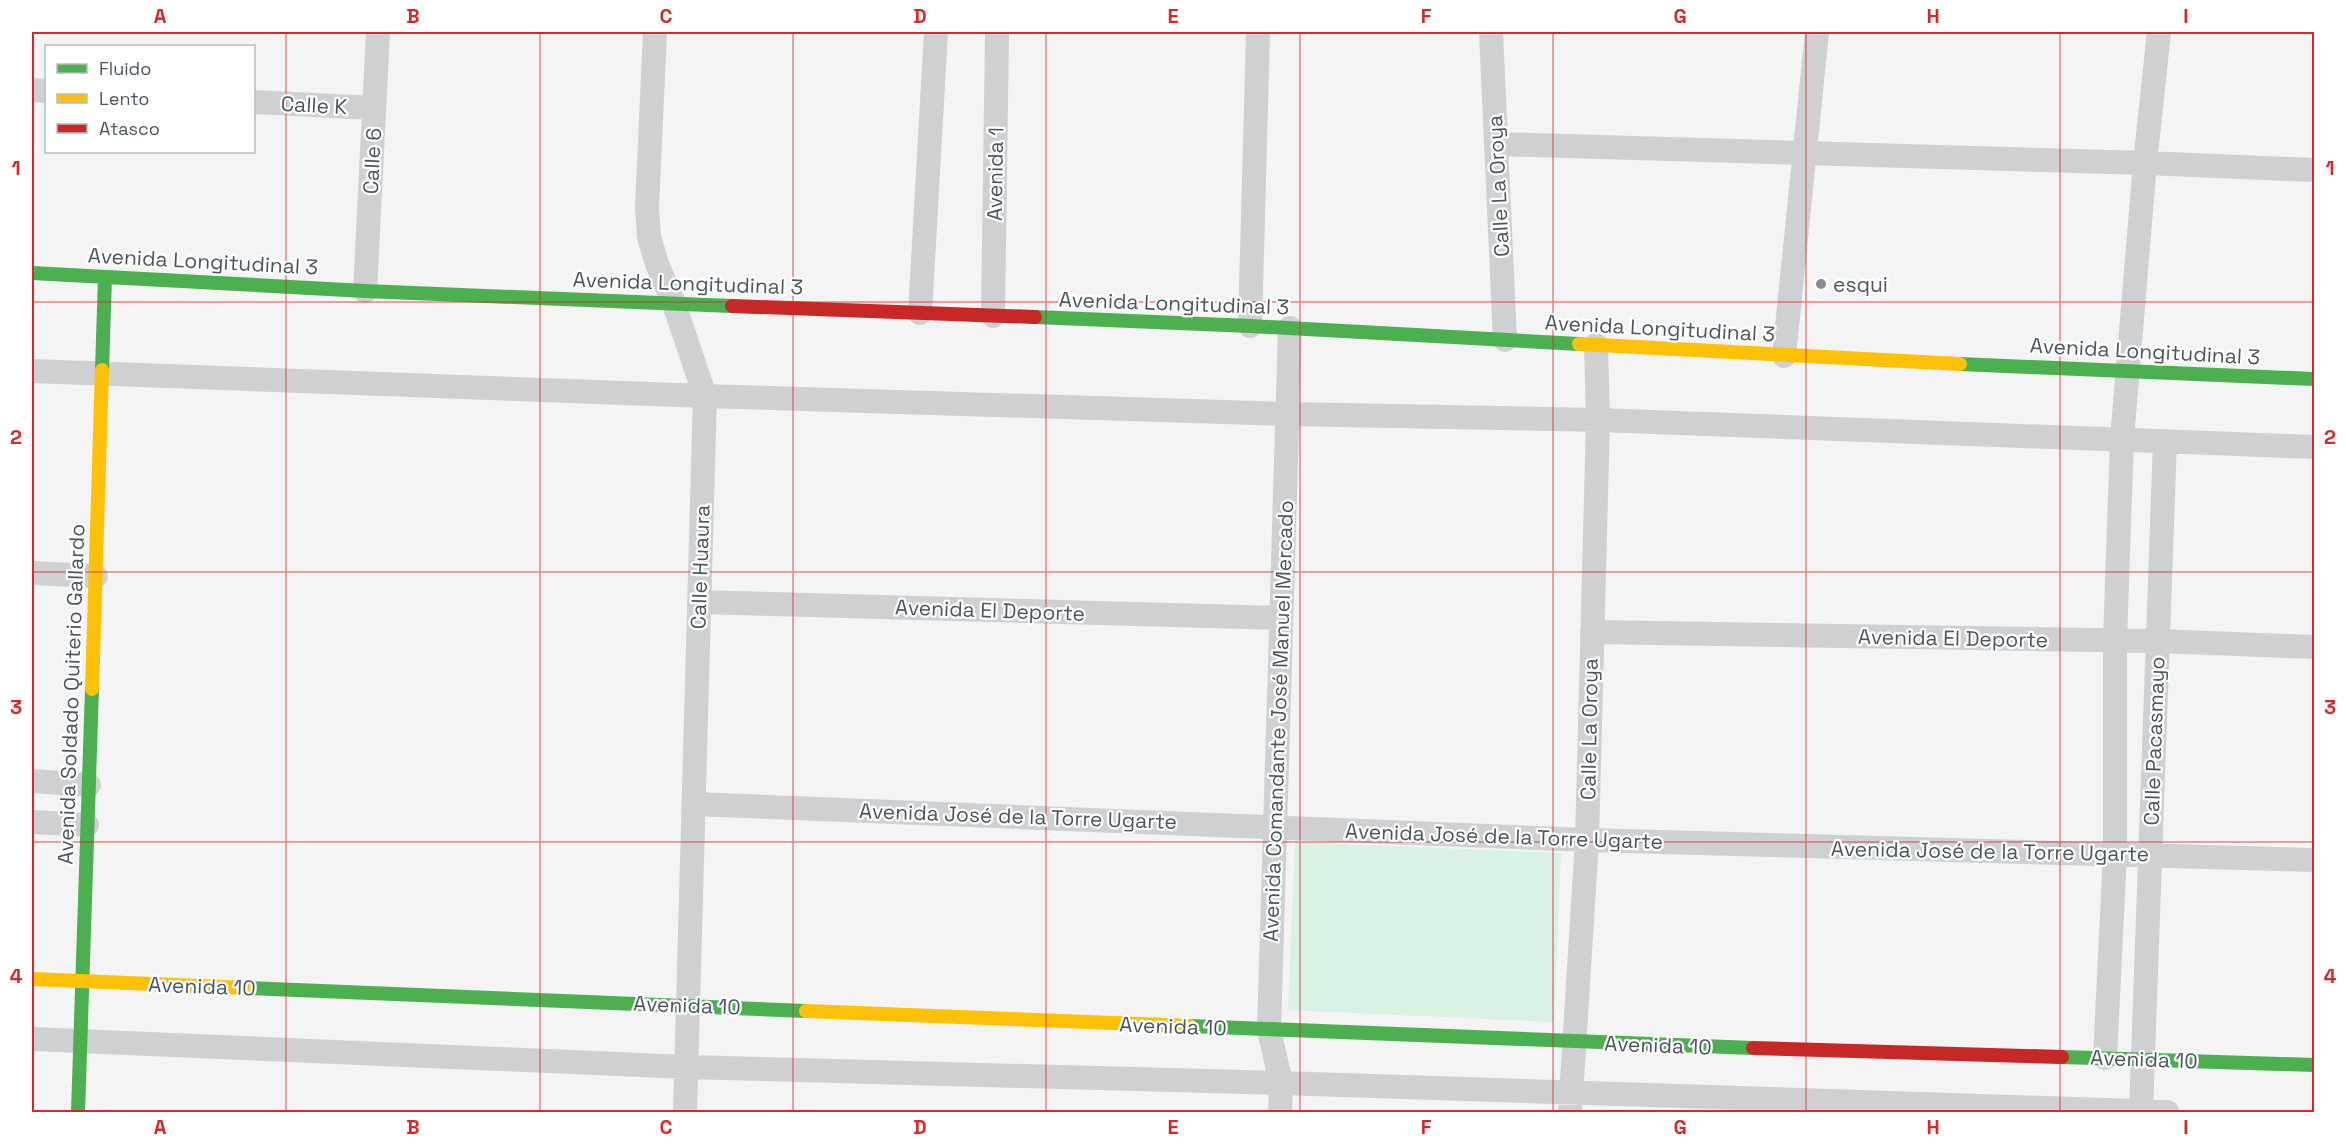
<svg xmlns="http://www.w3.org/2000/svg" width="2346" height="1144" viewBox="0 0 2346 1144" font-family="'Space Grotesk',sans-serif">
	<style>
		.green { fill: #d9f2e3 }
		.lines { fill: none; stroke-linecap: round; stroke-linejoin: round }
		.street { stroke: #ced0d2; stroke-width: 24 }
		.fast { stroke: #4caf50; stroke-width: 14 }
		.slow { stroke: #ffc107; stroke-width: 14 }
		.jam { stroke: #c62828; stroke-width: 14 }
		.grid { fill: none; stroke: #d62828; stroke-width: 1.5; stroke-opacity: 0.55 }
		.poi-dot { fill: #868d94; stroke: #fff; stroke-width: 2 }
		.labels { text-anchor: middle; dominant-baseline: central; stroke-width: 4.5; stroke-linejoin: round; paint-order: stroke }
		.street-label { font-size: 21px; fill: #4a5661; stroke: #fff }
		.poi-label { font-size: 21px; fill: #4a5661; stroke: #fff; text-anchor: start }
		.neatline { fill: none; stroke: #d62828; stroke-width: 2 }
		.grid-label { font-size: 20px; text-anchor: middle; font-weight: bold; fill: #d62828 }
	</style>
	<rect width="100%" height="100%" fill="#f4f4f4"/>
	<!-- green -->
	<path class="green" d="M1295,842l266,11 -7,169 -266,-12z"/>
	<g class="lines">
		<!-- street -->
		<path class="street" d="M655,32l-8,176 2,29 8,27 17,40 31,92 -20,716
			M1491,32l14,308
			M32,90l14,1
			M254,102l120,6
			M1496,144l649,19 169,7
			M365,291l13,-259
			M920,313l16,-281
			M993,316l4,-284
			M1250,326l8,-294
			M1784,356l33,-324
			M32,371l673,25 582,18 311,6 716,27
			M32,573l64,3
			M699,602l582,16
			M1592,632l565,9 157,6
			M32,781l57,4
			M694,804l893,36 727,20
			M32,822l55,3
			M32,1039l655,28 594,16 886,29
			M2105,1058l10,-204v-214l7,-201 23,-276 14,-131
			M1280,1112l1,-29 -12,-53 21,-702
			M1570,1112l17,-272 11,-420 -2,-75
			M2141,1112l24,-671"/>
		<!-- fast -->
		<path class="fast" d="M32,273l333,18 367,15
			M1035,317l215,9 329,18
			M1960,364l354,15
			M102,370l3,-93
			M247,988l559,23
			M1190,1026l563,22
			M2062,1057l252,8
			M78,1112l14,-423"/>
		<!-- slow -->
		<path class="slow" d="M1579,344l381,20
			M92,689l10,-319
			M32,979l215,9
			M806,1011l384,15"/>
		<!-- jam -->
		<path class="jam" d="M732,306l303,11
			M1753,1048l309,9"/>
	</g>
	<!-- grid -->
	<path class="grid" d="M286,32v1080M540,32v1080M793,32v1080M1046,32v1080M1300,32v1080M1553,32v1080M1806,32v1080M2060,32v1080M32,302h2282M32,572h2282M32,842h2282"/>
	<!-- markers -->
	<circle class="poi-dot" cx="1821" cy="284" r="6"/>
	<g class="labels">
		<!-- street labels -->
		<g class="street-label">
			<text transform="translate(314 105) rotate(3)">Calle K</text>
			<text transform="translate(372 161) rotate(-87)">Calle 6</text>
			<text transform="translate(995 174) rotate(-89)">Avenida 1</text>
			<text transform="translate(1498 186) rotate(-93)">Calle La Oroya</text>
			<text transform="translate(203 261) rotate(3)">Avenida Longitudinal 3</text>
			<text transform="translate(688 283) rotate(2)">Avenida Longitudinal 3</text>
			<text transform="translate(1174 303) rotate(2)">Avenida Longitudinal 3</text>
			<text transform="translate(1660 328) rotate(3)">Avenida Longitudinal 3</text>
			<text transform="translate(2145 351) rotate(3)">Avenida Longitudinal 3</text>
			<text transform="translate(700 567) rotate(-88)">Calle Huaura</text>
			<text transform="translate(990 610) rotate(2)">Avenida El Deporte</text>
			<text transform="translate(1953 638) rotate(1)">Avenida El Deporte</text>
			<text transform="translate(71 694) rotate(-88)">Avenida Soldado Quiterio Gallardo</text>
			<text transform="translate(1278 721) rotate(-88)">Avenida Comandante José Manuel Mercado</text>
			<text transform="translate(1589 729) rotate(-89)">Calle La Oroya</text>
			<text transform="translate(2154 741) rotate(-88)">Calle Pacasmayo</text>
			<text transform="translate(1018 816) rotate(2)">Avenida José de la Torre Ugarte</text>
			<text transform="translate(1504 836) rotate(2)">Avenida José de la Torre Ugarte</text>
			<text transform="translate(1990 851) rotate(1)">Avenida José de la Torre Ugarte</text>
			<text transform="translate(202 986) rotate(2)">Avenida 10</text>
			<text transform="translate(687 1005) rotate(2)">Avenida 10</text>
			<text transform="translate(1173 1026) rotate(2)">Avenida 10</text>
			<text transform="translate(1658 1045) rotate(2)">Avenida 10</text>
			<text transform="translate(2144 1059) rotate(2)">Avenida 10</text>
		</g>
		<!-- poi labels -->
		<g class="poi-label">
			<text x="1833" y="284">esqui</text>
		</g>
	</g>
	<!-- border -->
	<rect width="2346" height="1144" fill="none" stroke="#ffffff" stroke-width="66"/>
	<!-- legend -->
	<rect x="45" y="45" width="210" height="108" fill="#ffffff" stroke="#b7bbc0" stroke-width="1.5"/>
	<rect x="57" y="64" width="30" height="9" fill="#4caf50" stroke="#b7bbc0" stroke-width="1.5"/>
	<text x="99" y="75" font-size="18" fill="#4a5661">Fluido</text>
	<rect x="57" y="94" width="30" height="9" fill="#ffc107" stroke="#b7bbc0" stroke-width="1.5"/>
	<text x="99" y="105" font-size="18" fill="#4a5661">Lento</text>
	<rect x="57" y="124" width="30" height="9" fill="#c62828" stroke="#b7bbc0" stroke-width="1.5"/>
	<text x="99" y="135" font-size="18" fill="#4a5661">Atasco</text>
	<rect x="33" y="33" width="2280" height="1078" class="neatline"/>
	<g class="grid-label">
		<text x="160" y="23">A</text>
		<text x="413" y="23">B</text>
		<text x="666" y="23">C</text>
		<text x="920" y="23">D</text>
		<text x="1173" y="23">E</text>
		<text x="1426" y="23">F</text>
		<text x="1680" y="23">G</text>
		<text x="1933" y="23">H</text>
		<text x="2186" y="23">I</text>
		<text x="16" y="175">1</text>
		<text x="2330" y="175">1</text>
		<text x="16" y="444">2</text>
		<text x="2330" y="444">2</text>
		<text x="16" y="714">3</text>
		<text x="2330" y="714">3</text>
		<text x="16" y="983">4</text>
		<text x="2330" y="983">4</text>
		<text x="160" y="1134">A</text>
		<text x="413" y="1134">B</text>
		<text x="666" y="1134">C</text>
		<text x="920" y="1134">D</text>
		<text x="1173" y="1134">E</text>
		<text x="1426" y="1134">F</text>
		<text x="1680" y="1134">G</text>
		<text x="1933" y="1134">H</text>
		<text x="2186" y="1134">I</text>
	</g>
</svg>
